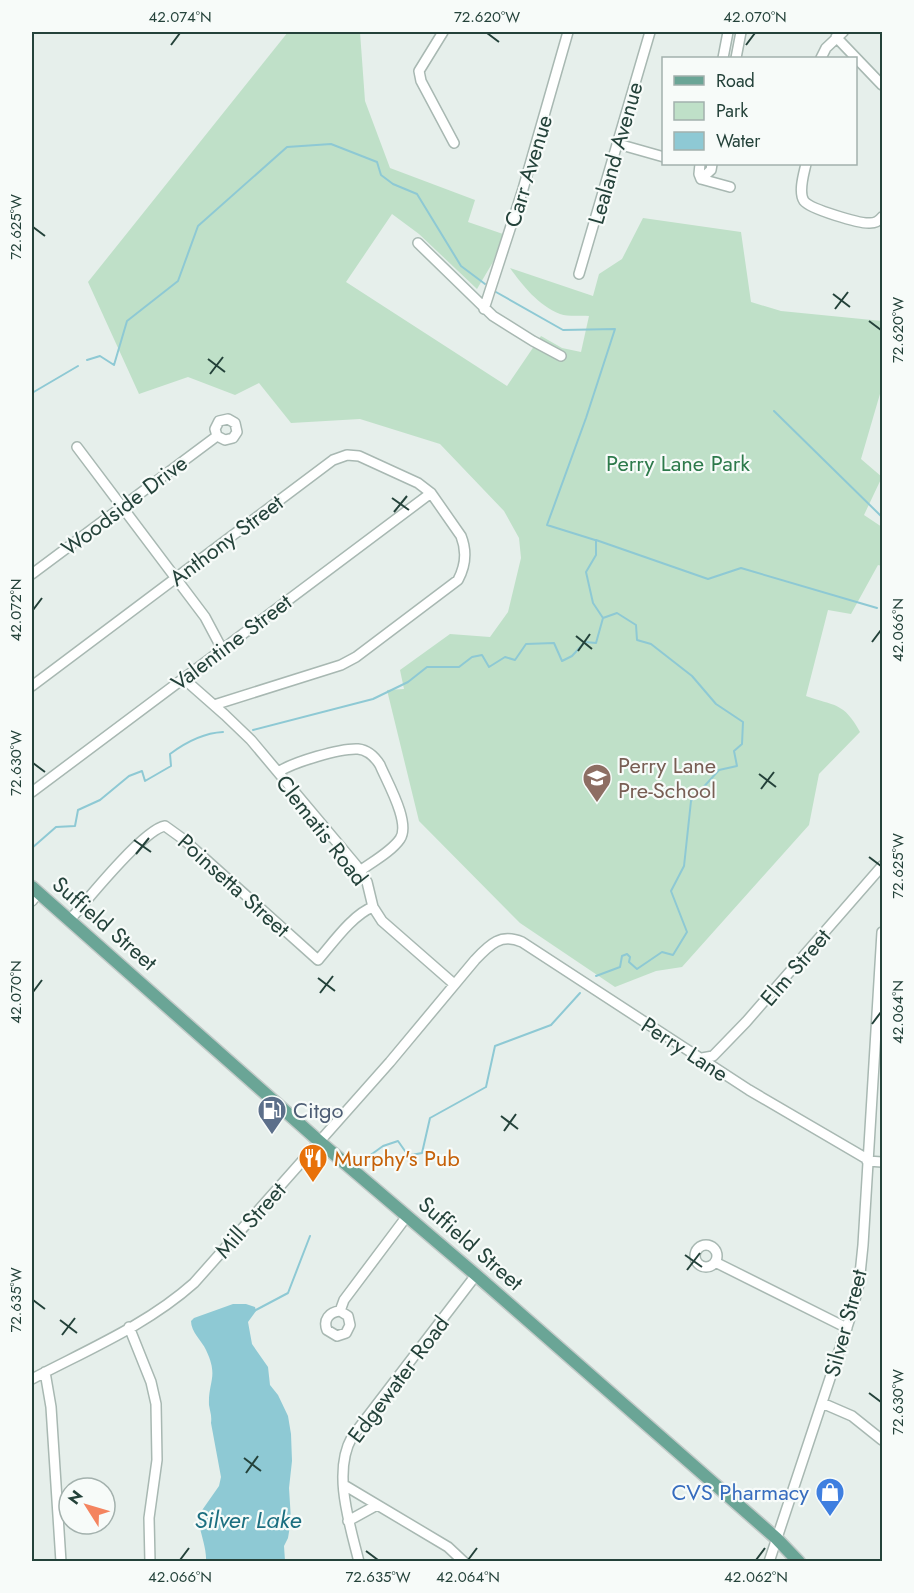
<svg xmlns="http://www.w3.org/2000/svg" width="914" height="1593" viewBox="0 0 914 1593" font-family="Jost,sans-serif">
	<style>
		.green { fill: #bfe0c8 }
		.water { fill: #8ec9d4 }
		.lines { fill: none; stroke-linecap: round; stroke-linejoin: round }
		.stream { stroke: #8ec9d4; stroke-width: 2 }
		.minor-casing { stroke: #a8b8b2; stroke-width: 12 }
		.major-casing { stroke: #c2cac8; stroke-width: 15 }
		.minor { stroke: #fff; stroke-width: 9 }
		.major { stroke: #6aa596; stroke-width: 12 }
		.ticks { fill: none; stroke: #24423a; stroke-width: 2 }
		.labels { text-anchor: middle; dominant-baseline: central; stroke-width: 4.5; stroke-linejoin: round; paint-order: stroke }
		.street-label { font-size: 22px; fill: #24423a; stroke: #f7fbf9 }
		.park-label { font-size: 22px; fill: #2d7a4b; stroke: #f7fbf9 }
		.education-label { font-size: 22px; fill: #785e54; stroke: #f7fbf9; text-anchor: start }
		.service-label { font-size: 22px; fill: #4e5e75; stroke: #f7fbf9; text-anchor: start }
		.food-label { font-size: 22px; fill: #c56008; stroke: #f7fbf9; text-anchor: start }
		.shop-label { font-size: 22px; fill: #366cbe; stroke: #f7fbf9; text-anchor: end }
		.water-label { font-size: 24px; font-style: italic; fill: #1c6f80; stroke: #f7fbf9 }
		.neatline { fill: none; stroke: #24423a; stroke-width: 2 }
		.ticks-label { font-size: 15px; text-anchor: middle; fill: #24423a }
	</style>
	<rect width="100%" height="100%" fill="#e6efeb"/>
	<!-- green -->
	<path class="green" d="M288,32h72l5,69 25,67 85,32 -7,22 35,12 -10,28 -16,27 -58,-55 -27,-20 -46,68 161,104 34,-50 21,12 19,4 8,-36c-9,-1 -20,1 -29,-2 -22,-9 -37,-28 -50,-46l83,28 6,-22 23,-15 21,-41 98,14 10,70 30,9 101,10v66l-21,72 21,18 -18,38 18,12v39l-4,-1 -27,49 -23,-4 -22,86c28,10 38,6 54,36l-41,42 -10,51 -127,142 -26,4 -41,16 -95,-64 -101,-102 -32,-131 17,-1 -4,-19 50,-36 40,3 18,-25 13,-54 -2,-20 -15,-27 -64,-67 -80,-25 -69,4 -32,-40 -24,12 -47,-18 -49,17 -51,-112z"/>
	<!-- water -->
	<path class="water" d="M233,1304h13l9,3 1,4 -8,11 4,22 16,23 2,18 8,10 10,21 3,18 1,27 -3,27 2,32 -3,18 -4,8 1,15 -79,1c1,-15 -7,-31 -8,-46l21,-30 2,-9 -10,-54c1,-8 -1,-11 -2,-18 -1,-24 10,-28 -3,-55 -4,-9 -15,-18 -15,-29l3,-3z"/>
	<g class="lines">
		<!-- stream -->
		<path class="stream" d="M496,292l67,38 52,-1 -29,89 -39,107 48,15
			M87,360l13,-4 14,9 13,-44 51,-40 20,-55 89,-79 44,-3 46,18 4,13 12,9 24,10 44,72 24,18
			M32,393l46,-27
			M774,411l108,106
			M253,730l120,-31 35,-17 19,-15h32l13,-10 10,-2 7,12 16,-10 10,3 11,-16 28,-1 8,18 10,-5 13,-14 11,1 7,-25 -10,-15 -7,-31 10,-17v-15l112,39 33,-11 136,40
			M32,848l24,-21 19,-1 3,-16 22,-10 29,-24 13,-5 3,10 26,-15 -1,-12c16,-12 33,-21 53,-22
			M596,976l24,-9 2,-11 5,-2 3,3 -1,5 8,7 25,-17 11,3 14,-23 -16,-41 13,-25 7,-65 28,-31 18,-4 -3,-15 8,-7 1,-22 -27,-18 -24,-28 -41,-32 -14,-4 -1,-15 -19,-12 -14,5
			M365,1159l18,-13 15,-5 7,10 6,4 11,-2 8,-35 56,-31 9,-41 56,-21 29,-32
			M254,1311l34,-18 22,-57"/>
		<!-- minor casing -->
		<g class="minor-casing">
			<path id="minor" d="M443,32l-24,39 2,10 33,62
				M836,37l46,48
				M723,58l5,-26
				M736,58l5,-26
				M821,58l5,-10 17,-16
				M618,144l46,13
				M700,164l-1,10 2,5
				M806,164c-2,9 -8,28 -2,37 6,8 56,23 66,22 6,0 9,-2 12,-6
				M701,179l29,8
				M701,179l10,-9 1,-6
				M418,243l75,73 40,25 28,15
				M579,274l71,-242
				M484,309l39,-120 45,-157
				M77,447l128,170 17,32
				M32,574l185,-138 8,4 8,-2 4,-6 -2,-9 -7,-4 -9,2 -4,8 2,7
				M183,678l42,37 26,25 105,125 11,17 6,25 9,14 72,63
				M32,686l301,-226 14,-5 12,1 59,27 13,10 30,43c6,15 5,29 -3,44l-102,77 -15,8 -127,40
				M278,772c16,-10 62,-24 80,-23 10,1 17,8 22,16 7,17 31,58 20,74 -9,13 -28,23 -40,32
				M32,792l399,-299
				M32,901l6,-8
				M70,920c16,-19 74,-91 95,-94l18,13 135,121c14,-16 35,-46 55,-53
				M702,1058l11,-2 33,-34 136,-156
				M867,1161l15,1
				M695 1256a11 11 0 1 1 22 0a11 11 0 1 1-22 0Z
				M715,1262l132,66
				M340,1311l8,5 2,9 -4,8 -9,3 -10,-6c-4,-10 2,-18 13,-19l4,-11 63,-84
				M129,1327l22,55 5,22 1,56 -8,58 1,44
				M45,1372l6,35 10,155
				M32,1379c55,-29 115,-54 162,-96l196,-221 85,-102c15,-16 26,-27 47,-18l227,148 118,69
				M822,1403l30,13 30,24
				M344,1485l104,62 16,15
				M348,1521l29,-16
				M359,1562c-9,-37 -27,-90 -7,-125l124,-162
				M769,1562l82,-247 8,-31 4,-39 19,-313"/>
		</g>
		<!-- major casing -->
		<g class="major-casing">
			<path id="major" d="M32,887l288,255 156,133 300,263 23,24"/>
		</g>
		<!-- minor -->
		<use href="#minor" class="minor"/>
		<!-- major -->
		<use href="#major" class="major"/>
	</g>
	<!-- ticks -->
	<path class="ticks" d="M487,33l12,9M171,45l9,-12M746,45l9,-12M33,227l12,9M833,294l17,13M835,309l13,-17M869,321l12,9M208,359l17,13M210,374l13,-17M392,498l17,12M394,512l13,-16M33,610l9,-12M576,636l16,13M872,642l9,-12M578,651l12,-17M33,763l12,9M759,774l17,13M761,789l13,-17M134,840l17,12M136,854l13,-16M869,857l12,9M318,978l17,13M33,992l9,-12M320,993l13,-17M872,1024l9,-12M501,1116l17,13M504,1131l12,-17M685,1255l17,12M687,1270l13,-17M33,1300l12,9M60,1320l17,13M62,1335l13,-17M869,1393l12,9M244,1458l17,13M246,1473l12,-17M366,1551l12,9M180,1560l9,-12M468,1560l9,-12M756,1560l9,-12"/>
	<!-- icons -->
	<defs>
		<g id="school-pin" transform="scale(1.5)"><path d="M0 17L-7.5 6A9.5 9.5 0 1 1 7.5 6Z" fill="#8d6e63" stroke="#f7fbf9"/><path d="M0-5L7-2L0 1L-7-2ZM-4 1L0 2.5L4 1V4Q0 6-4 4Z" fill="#fff"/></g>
		<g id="fuel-pin" transform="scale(1.5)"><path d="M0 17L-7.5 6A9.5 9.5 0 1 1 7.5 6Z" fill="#5c6f8a" stroke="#f7fbf9"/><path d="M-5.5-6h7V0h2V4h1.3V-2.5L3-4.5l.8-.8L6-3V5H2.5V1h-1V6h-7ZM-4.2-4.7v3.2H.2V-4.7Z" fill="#fff"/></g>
		<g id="restaurant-pin" transform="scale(1.5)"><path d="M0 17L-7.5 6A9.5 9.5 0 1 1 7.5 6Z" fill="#e8710a" stroke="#f7fbf9"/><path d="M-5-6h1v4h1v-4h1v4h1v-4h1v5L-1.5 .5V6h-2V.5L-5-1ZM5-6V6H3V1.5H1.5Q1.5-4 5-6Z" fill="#fff"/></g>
		<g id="shop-pin" transform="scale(1.5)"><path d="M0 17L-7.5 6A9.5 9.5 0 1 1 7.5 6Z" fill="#3f7fe0" stroke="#f7fbf9"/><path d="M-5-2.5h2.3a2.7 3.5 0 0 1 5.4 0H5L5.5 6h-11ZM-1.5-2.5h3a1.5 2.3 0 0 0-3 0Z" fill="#fff"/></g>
	</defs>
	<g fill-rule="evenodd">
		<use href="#school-pin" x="597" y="778"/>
		<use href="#fuel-pin" x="272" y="1110"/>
		<use href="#restaurant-pin" x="313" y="1158"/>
		<use href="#shop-pin" x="830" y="1492"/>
	</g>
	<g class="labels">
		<!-- street labels -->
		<g class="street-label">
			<text transform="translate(615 153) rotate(-74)">Lealand Avenue</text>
			<text transform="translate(528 171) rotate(-73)">Carr Avenue</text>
			<text transform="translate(124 505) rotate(-37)">Woodside Drive</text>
			<text transform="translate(226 540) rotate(-37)">Anthony Street</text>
			<text transform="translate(231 642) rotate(-37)">Valentine Street</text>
			<text transform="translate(322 830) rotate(52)">Clematis Road</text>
			<text transform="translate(234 885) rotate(42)">Poinsetta Street</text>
			<text transform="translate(105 923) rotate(41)">Suffield Street</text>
			<text transform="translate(795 967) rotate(-49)">Elm Street</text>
			<text transform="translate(685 1049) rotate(33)">Perry Lane</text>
			<text transform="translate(250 1220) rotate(-48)">Mill Street</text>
			<text transform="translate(471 1243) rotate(41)">Suffield Street</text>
			<text transform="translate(845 1323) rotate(-75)">Silver Street</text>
			<text transform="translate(398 1379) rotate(-53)">Edgewater Road</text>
		</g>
		<!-- park labels -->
		<g class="park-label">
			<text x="678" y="463">Perry Lane Park</text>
		</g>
		<!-- education labels -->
		<g class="education-label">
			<text x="618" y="765">Perry Lane<tspan x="618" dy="25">Pre-School</tspan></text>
		</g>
		<!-- service labels -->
		<g class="service-label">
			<text x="293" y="1110">Citgo</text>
		</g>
		<!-- food labels -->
		<g class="food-label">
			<text x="334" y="1158">Murphy's Pub</text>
		</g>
		<!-- shop labels -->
		<g class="shop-label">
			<text x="809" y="1492">CVS Pharmacy</text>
		</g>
		<!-- water labels -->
		<g class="water-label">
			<text x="248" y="1519">Silver Lake</text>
		</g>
	</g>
	<!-- border -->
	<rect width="914" height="1593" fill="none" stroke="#f7fbf9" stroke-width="66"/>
	<!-- legend -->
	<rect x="662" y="57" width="195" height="108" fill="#f7fbf9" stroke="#a3b1ad" stroke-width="1.5"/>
	<rect x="674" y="76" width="30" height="9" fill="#6aa596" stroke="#a3b1ad" stroke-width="1.5"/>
	<text x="716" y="87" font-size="18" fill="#24423a">Road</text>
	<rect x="674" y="102" width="30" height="18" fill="#bfe0c8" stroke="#a3b1ad" stroke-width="1.5"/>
	<text x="716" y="117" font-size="18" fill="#24423a">Park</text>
	<rect x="674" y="132" width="30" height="18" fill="#8ec9d4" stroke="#a3b1ad" stroke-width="1.5"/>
	<text x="716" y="147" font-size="18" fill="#24423a">Water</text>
	<!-- north arrow -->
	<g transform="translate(87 1506) rotate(307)"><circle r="28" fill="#f7fbf9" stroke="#a3b1ad" stroke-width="1.5"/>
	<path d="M0-4.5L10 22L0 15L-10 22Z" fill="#f4845f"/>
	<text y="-9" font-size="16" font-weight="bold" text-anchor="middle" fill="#24423a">N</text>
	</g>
	<rect x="33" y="33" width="848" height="1527" class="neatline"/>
	<g class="ticks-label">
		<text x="180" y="22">42.074°N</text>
		<text x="487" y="22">72.620°W</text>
		<text x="755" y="22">42.070°N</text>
		<text transform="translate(16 227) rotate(-90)" y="5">72.625°W</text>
		<text transform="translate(898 330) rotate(-90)" y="5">72.620°W</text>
		<text transform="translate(16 610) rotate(-90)" y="5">42.072°N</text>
		<text transform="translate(898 630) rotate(-90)" y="5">42.066°N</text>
		<text transform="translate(16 763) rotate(-90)" y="5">72.630°W</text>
		<text transform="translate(898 866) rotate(-90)" y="5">72.625°W</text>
		<text transform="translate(16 992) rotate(-90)" y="5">42.070°N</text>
		<text transform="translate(898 1012) rotate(-90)" y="5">42.064°N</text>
		<text transform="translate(16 1300) rotate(-90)" y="5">72.635°W</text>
		<text transform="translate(898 1402) rotate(-90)" y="5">72.630°W</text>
		<text x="180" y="1582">42.066°N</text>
		<text x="378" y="1582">72.635°W</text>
		<text x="468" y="1582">42.064°N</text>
		<text x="756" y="1582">42.062°N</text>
	</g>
</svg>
